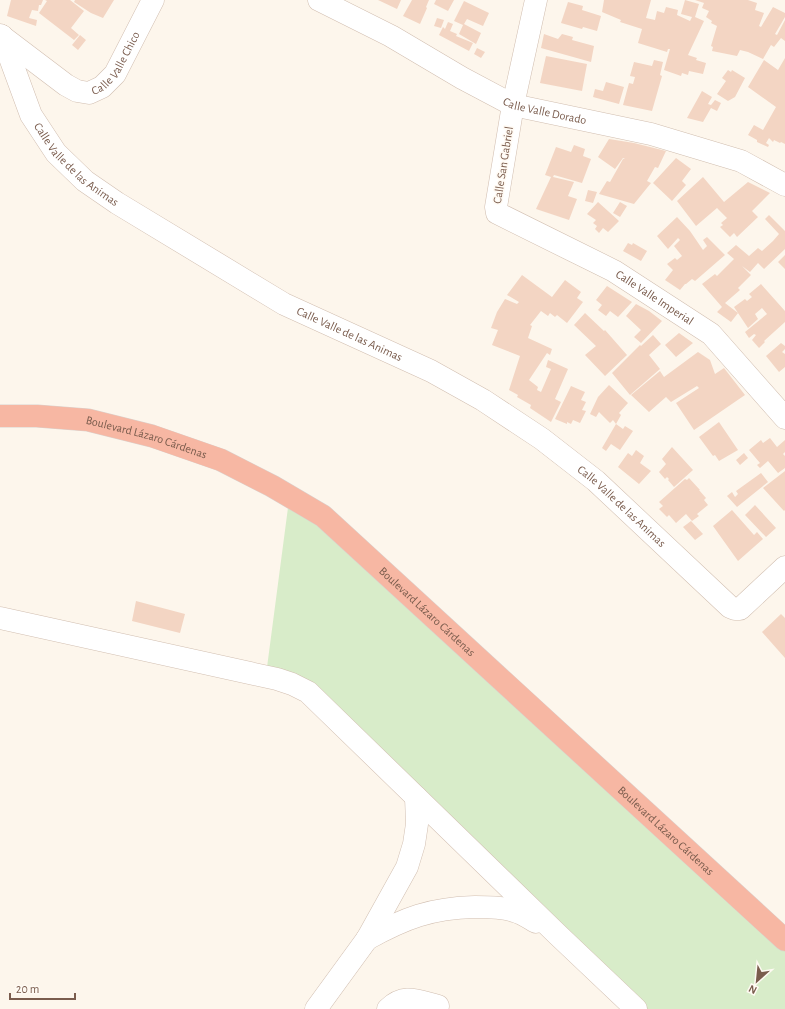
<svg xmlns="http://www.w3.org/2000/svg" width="785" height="1009" viewBox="0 0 785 1009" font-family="'Alegreya Sans',sans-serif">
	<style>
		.green { fill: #d8ecc9 }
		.building { fill: #f3d5c3 }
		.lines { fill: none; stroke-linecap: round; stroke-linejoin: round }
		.minor-casing { stroke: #d1beb0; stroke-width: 23 }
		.highway-casing { stroke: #dad1cd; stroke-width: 23 }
		.minor { stroke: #fff; stroke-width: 22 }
		.highway { stroke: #f7b7a3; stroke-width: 22 }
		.labels { text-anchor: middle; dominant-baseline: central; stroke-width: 3; stroke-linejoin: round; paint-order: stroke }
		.street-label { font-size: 12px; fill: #7a5c4d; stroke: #fffaf3 }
	</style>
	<rect width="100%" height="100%" fill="#fdf6ec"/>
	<!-- green -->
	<path class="green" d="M289,500l496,442v67h-150l-313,-302 -56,-32z"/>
	<!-- building -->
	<path class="building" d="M11,0h32l-2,5h-2l-1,6 -6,-1 -3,8 8,2 -1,6 -29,-10z
		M45,0h25l14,11 -13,17 8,7 -5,5 -35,-27 8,-12z
		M75,0h39l-11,18 -12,-5 -17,-11z
		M378,0h23l-4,9z
		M412,0h17l-3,7 1,1 -7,16 -17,-8z
		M436,0h18l-6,11 -14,-7z
		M604,0h47l-5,18 9,2 2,-9 7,2 2,-6 12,3 -1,5 13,6 2,-4 -11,-3 4,-14 14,4 -4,13 9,4 -16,34 9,3 -1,2 10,3 -3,11 -14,-3 -1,4 -6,-2 -1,3 -17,-6 6,-21h-2l-1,3 -29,-9 4,-14 -22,-7 1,-2 -19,-8z
		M695,0h53l9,3 -2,7 9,3 -5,13 2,1 12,-20 12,6v4l-10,17 2,1 8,-15v21l-4,-3 -7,9 -3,-2 -8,14 -15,-7 -8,-2 -3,6 -25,-5 1,-4 -2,-1 6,-20 -6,-3 1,-2 -6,-4 3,-6 -7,-3 2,-5z
		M464,1l25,12 -6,13 -16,-7 -3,5 17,9 -5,11 -17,-10 4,-9 -9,-4z
		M568,2l15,4 -1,4 19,6 -4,15 -14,-4 -1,2 -21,-6z
		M437,18l7,2 -3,8 -7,-2z
		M448,22l5,2 -3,7 7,3 -1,2 17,7 -4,8 -30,-16 4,-8 2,2z
		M544,34l14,5 4,-5 11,3 -1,3 22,6 -3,16 -50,-14z
		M80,35l6,5 -8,10 -6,-5z
		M477,48l8,4 -4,6 -7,-4z
		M546,56l41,8 -5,27 -42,-8z
		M785,58v86l-4,-2 -1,1 -6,-3 -1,2 -4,-4 -3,5 3,2 -1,2 -11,-5v-2l-9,-5 6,-10 9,5 13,-23 -28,-20 16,-27 14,10z
		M654,60l9,2 -3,13 2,1 -10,35 -29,-6 6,-22 4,1 2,-7 -5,-1 4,-14 18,4z
		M728,70l3,2 1,-2 13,8 -10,19 -7,4 -11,-7 9,-13 -4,-3z
		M606,82l18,5 -5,17 -26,-7 2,-8 8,2z
		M702,91l10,6 -4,7 3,1 4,-5 6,3 -4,8 -6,-3 -8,14 -16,-4z
		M609,139l25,4 32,8 -8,17 -3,-1 -8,14 4,2 -17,21 -35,-10 8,-13 3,1 13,-23h2l-2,-1 -8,11 -17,-12z
		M574,145l11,4 -2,7 8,3 -9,24 -28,-8 -1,2 21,5 -6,14 9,3 -8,21 -33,-11 15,-32 -6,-2 11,-28 15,5z
		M676,158l15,11 -9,12 4,4 -14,16 -19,-18z
		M703,177l21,25 24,-20 22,11 -18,18 6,6 -21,20 -3,-4 -4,4 -10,-10 3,-2 -2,-2 6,-5 -10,-10 -21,18 -19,-25z
		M588,190l9,2 -4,11 -8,-2z
		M598,202l21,19 -11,11 -5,-4 -4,5 -4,-4 2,-3 -4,-3 3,-3 -9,-6z
		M620,202l7,4 -7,11 -7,-4z
		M769,215l16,16v18l-21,20 -6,-6 -8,9 -8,-6 9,9 -13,13 2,2 -15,13 13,10 -7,9 -14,-10 5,-5 -20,-23 13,-10 2,2 17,-17 -7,-6 9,-8 13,11 9,-8 4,3 11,-10 6,-7 -14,-15z
		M677,217l13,14 13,19 4,-4 -4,-6 4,-3 18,18 -30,26 -3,-2 -6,5h-1l-5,6 -15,-10 8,-10 -6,-6 8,-6 2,2 5,-4 -8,-10 6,-6 -2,-2 -10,11 -11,-13z
		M628,243l4,2 1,-2 14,8 -6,10 -18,-10z
		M785,255v14l-7,-7z
		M522,275l30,22 13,-17 16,12 -4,6 6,4 -16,21 -10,-8 -2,2 -5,-4 -2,3 -7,-5 -11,14 2,1 -4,12 24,11 -2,6 -3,-2 -18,27 9,7 -1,3 4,2 10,-23 -5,-2 2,-7 20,9 -13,30 6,3 -10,20 -21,-14 1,-3 -14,-8 1,-2 -9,-5 11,-34 -28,-11 6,-15 -7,-2 6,-16 8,-13 12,5 2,-2 -12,-7z
		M761,284l24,27v11l-21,19 1,1 -6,6 -7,-8 4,-5 -2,-1 -5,4 -4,-6 22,-18 -5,-6 -7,6 3,5 -10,9 -14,-21 11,-8 2,2 5,-4 -3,-3z
		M607,286l25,16 -14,15 -8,-6 -4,5 -8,-6 4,-5 -6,-5z
		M636,304l13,7 13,10 -21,22 -7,-6 7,-7 -15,-14z
		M585,313l19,18 1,-1 22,25 -22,21 -20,-21 11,-9 -22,-21z
		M679,333l14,10 -17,14 -11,-12z
		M653,335l8,9 -12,11 11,14 -30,26 -18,-22 28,-28 1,1z
		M781,343l4,3v3l-3,3 3,2v13l-6,5 -13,-16z
		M698,352l12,8 5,14 9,-6 21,27 -51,35 -18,-27 23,-15 -2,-2 -26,16 -5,-5 -17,15 -18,-17 29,-24 4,6z
		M609,385l19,18 -9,10 2,2 -5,9 -3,-4 -3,3 -11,-11 -3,5 -6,-3 8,-17z
		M571,386l14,6 -4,8 5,2 -4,8 4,1 -6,12 -7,-3 -2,4 -4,-2v2l-12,-5z
		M719,422l19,28 -19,11 -4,-6 -2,1 -14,-19z
		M616,424l7,5 2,-3 8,5 -13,19 -9,-6 -5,7 -4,-3z
		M770,438l7,9 8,-7v12l-2,2 2,2v12l-7,5 -10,-12 -8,7 -3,-3 3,-2 -11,-13 12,-10 2,3z
		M672,447l21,23 -19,17 -6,-7 1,-1 -2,-2 -2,2 -6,-7 7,-8 -4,-5z
		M636,450l8,6 -4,7 11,8 -12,13 -21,-17 10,-14 4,3z
		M744,453l4,5 -8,7 -4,-5z
		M785,471v39l-1,1 -21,-23z
		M761,473l7,9 -31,25 -10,-11 5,-4 3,5 3,-3 -2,-3z
		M689,478l11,12h-1l7,8 -2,2 4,5 -11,9 2,2 -7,5 -6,-7 -10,9 -7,-8 -2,2 -8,-8 4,-3 -4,-4 26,-23 2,1z
		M755,505l21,23 -10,9 -21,-22z
		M732,510l22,25 3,-3 6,7 -25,22 -25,-35z
		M691,521l12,13 -8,6 -12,-13z
		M136,601l49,13 -5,19 -48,-12z
		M781,614l4,4v40l-23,-26z"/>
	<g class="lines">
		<!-- minor casing -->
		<g class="minor-casing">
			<g id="minor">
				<path id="s1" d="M319,0l72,36 71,42 51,27 138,29 90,27 44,24"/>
				<path id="s2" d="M536,0l-23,105 -17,102 1,6 117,58 97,63 74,84"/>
				<path id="s3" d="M0,35l66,50 11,6 12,2 13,-6 13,-13 38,-74"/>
				<path id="s4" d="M2,36l29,79 25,38 29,28 32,22 167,101 147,67 52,29 59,39 54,42 134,126 5,2h5l45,-42"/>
				<path d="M0,618l277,61 15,5 16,8 250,243 78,74"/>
				<path d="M367,939c38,-21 64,-31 108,-32 13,0 27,0 39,4 8,2 15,7 22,11"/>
				<path d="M316,1009l51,-70 40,-72 7,-23 3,-20 -1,-27"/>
				<path d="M388,1009c17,-16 29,-8 50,-3"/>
			</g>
		</g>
		<!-- highway casing -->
		<g class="highway-casing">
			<g id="highway">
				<path id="s5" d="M0,416h37l51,4 64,16 69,24 51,26 51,30 462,424"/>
			</g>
		</g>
		<!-- minor -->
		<use href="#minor" class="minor"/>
		<!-- highway -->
		<use href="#highway" class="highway"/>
	</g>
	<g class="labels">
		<!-- street labels -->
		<g class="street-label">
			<text stroke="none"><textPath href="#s3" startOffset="149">Calle Valle Chico</textPath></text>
			<text stroke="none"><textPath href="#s1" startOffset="253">Calle Valle Dorado</textPath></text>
			<text stroke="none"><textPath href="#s4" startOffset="152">Calle Valle de las Animas</textPath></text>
			<text transform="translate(503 165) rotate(-81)">Calle San Gabriel</text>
			<text stroke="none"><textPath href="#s2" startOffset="396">Calle Valle Imperial</textPath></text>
			<text stroke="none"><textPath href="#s4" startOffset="476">Calle Valle de las Animas</textPath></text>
			<text stroke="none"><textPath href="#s5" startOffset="149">Boulevard Lázaro Cárdenas</textPath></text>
			<text stroke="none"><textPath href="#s4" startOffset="800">Calle Valle de las Animas</textPath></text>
			<text stroke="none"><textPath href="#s5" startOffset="485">Boulevard Lázaro Cárdenas</textPath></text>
			<text stroke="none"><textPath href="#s5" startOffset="809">Boulevard Lázaro Cárdenas</textPath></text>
		</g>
	</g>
	<!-- north arrow -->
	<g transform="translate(757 981) rotate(207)" stroke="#fffaf3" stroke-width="3" paint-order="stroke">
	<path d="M0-3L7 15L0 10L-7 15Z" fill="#7a5c4d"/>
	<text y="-6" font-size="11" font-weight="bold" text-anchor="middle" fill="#7a5c4d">N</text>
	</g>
	<!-- scale -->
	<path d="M10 993v6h65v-6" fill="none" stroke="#7a5c4d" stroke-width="2"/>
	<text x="16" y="993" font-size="12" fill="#7a5c4d" stroke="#fffaf3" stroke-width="3" paint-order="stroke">20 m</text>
</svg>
